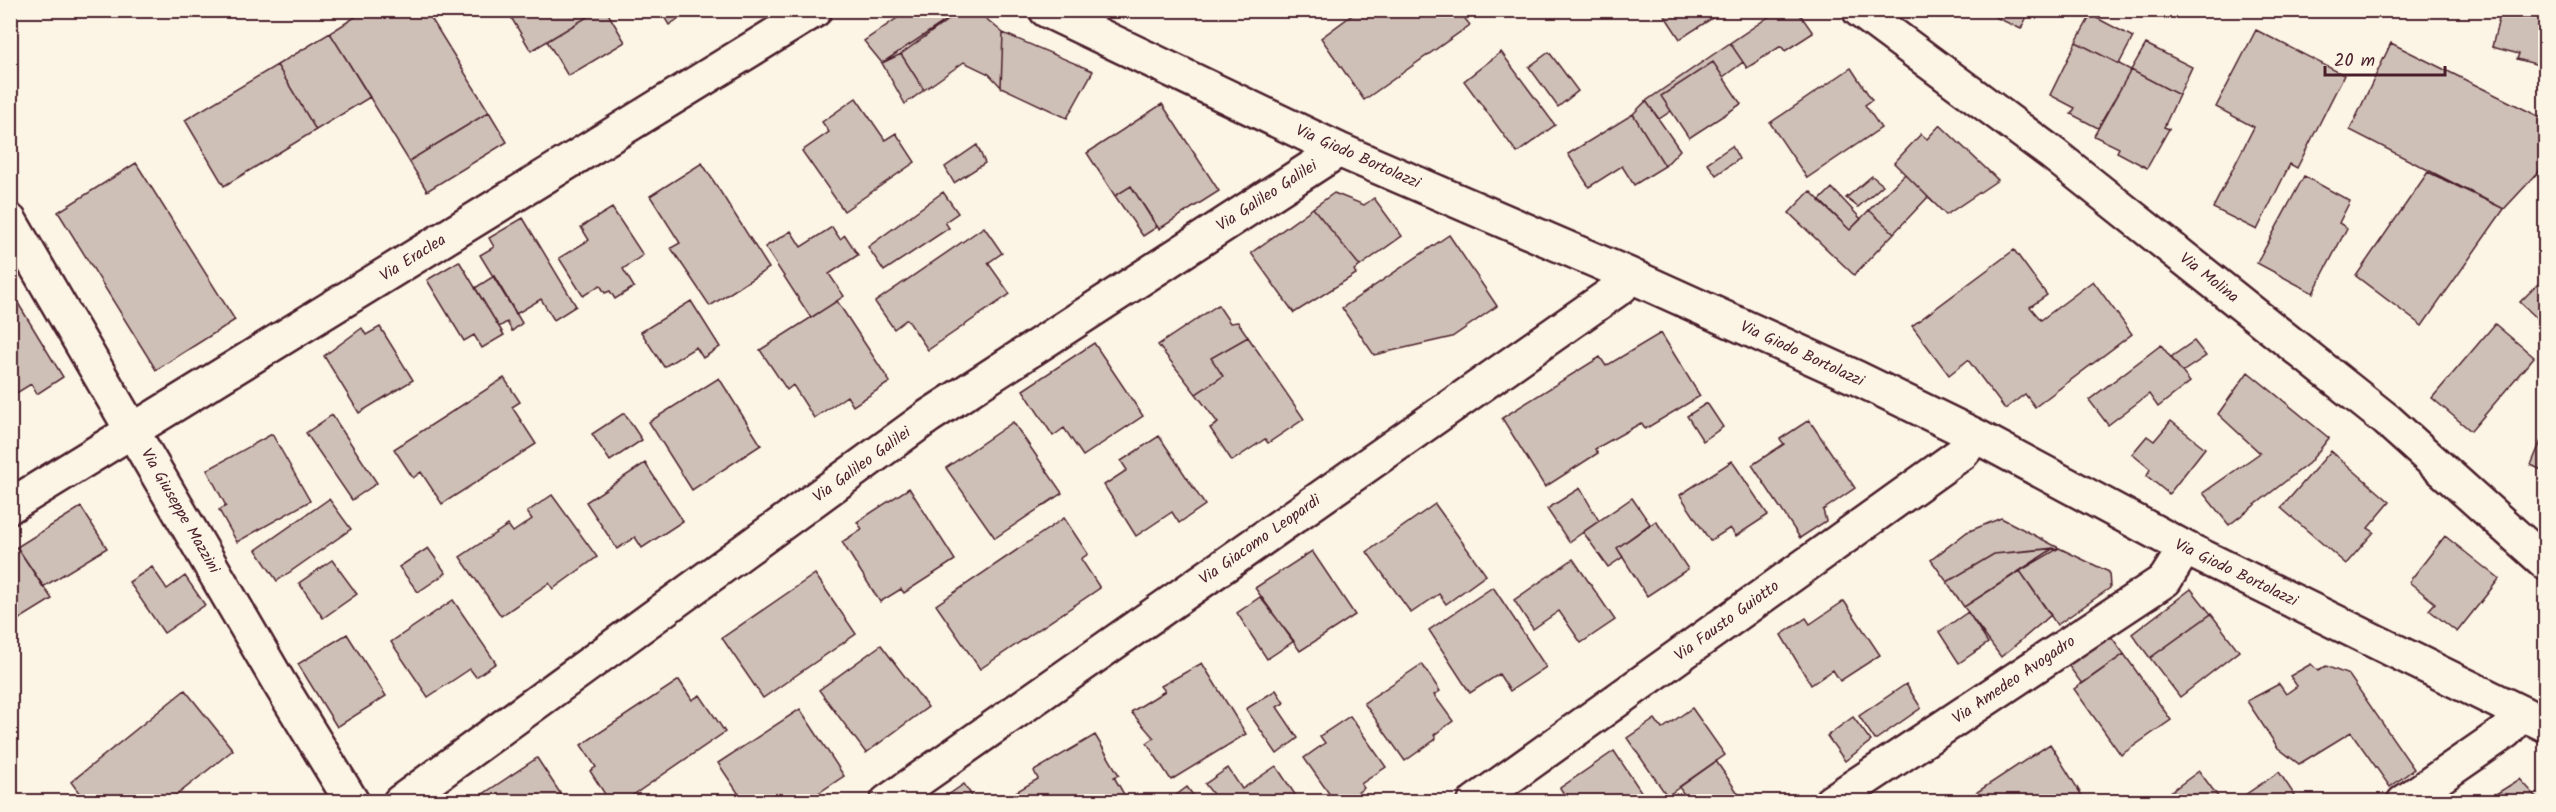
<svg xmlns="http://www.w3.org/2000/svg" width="2556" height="812" viewBox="0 0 2556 812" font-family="Kalam,sans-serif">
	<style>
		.building { fill: #cfc0b7; stroke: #4a1f2b; stroke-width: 1.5 }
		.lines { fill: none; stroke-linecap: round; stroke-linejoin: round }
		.minor-casing { stroke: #4a1f2b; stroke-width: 38 }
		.minor { stroke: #fcf5e5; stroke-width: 33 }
		.labels { text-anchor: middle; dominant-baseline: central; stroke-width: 6; stroke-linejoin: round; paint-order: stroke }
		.street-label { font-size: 16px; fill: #4a1f2b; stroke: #fcf5e5 }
	</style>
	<rect width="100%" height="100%" fill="#fcf5e5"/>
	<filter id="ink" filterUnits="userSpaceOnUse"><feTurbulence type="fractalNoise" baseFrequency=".0167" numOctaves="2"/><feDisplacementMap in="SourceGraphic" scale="12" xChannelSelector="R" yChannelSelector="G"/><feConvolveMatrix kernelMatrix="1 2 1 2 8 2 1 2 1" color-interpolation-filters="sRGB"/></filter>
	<g filter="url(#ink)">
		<!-- building -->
		<path class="building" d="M366,10h60l63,102 -80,49 -79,-128z
			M525,10h74l-68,41 -19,-32z
			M599,10h7l19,32 -57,34 -21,-35z
			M660,10h31l-22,15z
			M909,10h53l-80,53 -18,-22z
			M962,10h14l27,23 -2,54 -12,-13 -25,-12 -40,28 -23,-36z
			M1359,10h99l12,15 -106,75 -43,-62z
			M1661,10h64l-45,29z
			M1779,10h18l16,23 -28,18 -4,-5 -34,22 -17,-25z
			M1994,10h36l-9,19 -30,-14z
			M2501,10h45v57l-29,-8 2,-5 -27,-7z
			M2091,15l42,22 -14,27 -43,-22z
			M2256,30l88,45 -47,93 -7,-4 -33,66 -44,-22 41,-81 -38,-20z
			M330,33l40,64 -54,33 -39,-65z
			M1003,33l90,38 -26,47 -66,-31z
			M2076,42l55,28 -33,58 -27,-14 4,-6 -25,-13z
			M1730,43l13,19 -20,15 -10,-15 -52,34 10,15 -12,8 -13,-18z
			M2391,43l155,77v44l-42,45 -154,-79z
			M2146,44l46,23 -13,28 -48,-25z
			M1501,52l54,73 -38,28 -53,-72z
			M1549,52l29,39 -20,16 -29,-40z
			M901,54l23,36 -19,14 -23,-41z
			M1713,62l28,42 -52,34 -28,-42z
			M277,65l39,65 -92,56 -39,-66z
			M1851,68l21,32 -7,5 16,23 -74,50 -37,-55z
			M2131,70l48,25 -15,32 5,2 -22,39 -30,-16 2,-4 -25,-12z
			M856,98l29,42 11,-7 19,29 -71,49 -42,-60 27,-19 -7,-10z
			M1646,101l34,49 -15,16 -32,-52z
			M1162,104l57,87 -60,38 -28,-43 -16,10 -28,-43z
			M489,112l18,30 -80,49 -18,-30z
			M1633,114l32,52 -31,19 -12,-19 -33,21 -21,-33z
			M1940,125l58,55 -52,35 -52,-52 27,-29 6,5z
			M977,145l8,18 -31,20 -9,-16z
			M1732,146l7,13 -23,16 -9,-12z
			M136,163l99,157 -79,50 -98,-158z
			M702,163l67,105 -59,38 -39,-58 9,-5 -30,-47z
			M2428,172l76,37 -82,117 -66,-50z
			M1905,174l23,23 -34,36 -25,-23z
			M1872,176l11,9 -25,22 -12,-9z
			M2304,176l46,25 -11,22 8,5 -34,65 -56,-30z
			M1131,186l26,41 -14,9 -28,-40z
			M1832,188l29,31 -11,11 -31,-29z
			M1810,191l40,39 19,-20 25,23 -40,42 -65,-62z
			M943,192l15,21 -13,9 4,6 -65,43 -16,-24z
			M1334,193l30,12 10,-7 28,38 -42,30 -47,-58z
			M612,208l31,47 -20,14 11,18 -19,12 -5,-8 -5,2 -5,-8 -17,11 -24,-38 30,-18 -8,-13z
			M1313,208l47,58 -6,4 2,4 -62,39 -43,-60z
			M523,218l53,88 -22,14 -13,-21 -25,15 -36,-59 14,-8 -5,-9z
			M832,227l8,12 5,-4 13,20 -29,19 15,22 -33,22 -46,-71 26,-16 10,16z
			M984,227l18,26 -14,10 22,31 -82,56 -21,-31 -13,10 -19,-27z
			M1449,235l48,71 -45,31 -78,18 -32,-47z
			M2014,250l33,45 -17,12 11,13 52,-39 39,53 -97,73 -10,-13 -20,15 -37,-49 -19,15 -37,-49z
			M459,261l45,74 -22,13 -8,-13 -10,6 -37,-61z
			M494,276l28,47 -10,8 -5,-9 -8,5 -24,-39z
			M2546,276v47l-2,2 -24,-23z
			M10,290l53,87 -26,17 -6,-10 -21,13z
			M691,301l29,46 -17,11 -7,-11 -32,20 -23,-35z
			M837,301l53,81 -37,24 -6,-10 -33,22 -21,-33 -6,5 -27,-40z
			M1218,305l12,18 8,-1 10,15 -37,21 12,18 -27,18 -38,-49z
			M2495,324l39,33 -63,74 -39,-33z
			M380,327l33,53 -54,33 -35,-57 38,-28 4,7z
			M1661,333l39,63 -55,33 -4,-6 -46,26 3,4 -53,34 -43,-69 98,-61 6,9z
			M1248,337l56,82 -36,24 -3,-4 -33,22 -22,-33 8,-5 -22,-29 27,-18 -12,-18z
			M2194,341l12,15 -24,16 -11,-15z
			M1094,343l49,73 -60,40 -19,-28 -11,8 -30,-46z
			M2161,345l29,37 -32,25 -9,-13 -41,31 -19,-25z
			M2248,372l81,66 -20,25 -80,62 -26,-32 57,-40 -42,-39z
			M504,378l16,24 -8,5 24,37 -94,60 -21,-32 -8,6 -19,-29z
			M719,378l42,67 -69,45 -43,-68z
			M1707,403l16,24 -20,14 -16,-25z
			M624,413l18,27 -32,21 -18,-27z
			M332,415l45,68 -25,17 -46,-67z
			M1809,420l46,68 -32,22 3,11 -26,17 -48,-73 32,-21 -4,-5z
			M2171,421l34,27 -36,46 -22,-18 3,-7 -18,-15 15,-18 7,5z
			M1013,422l49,71 -67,45 -49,-70z
			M2546,429v43l-15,-7z
			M272,434l38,67 -73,41 -18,-32 7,-4 -19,-36z
			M1159,436l46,69 -26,18 -7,-11 -36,24 -32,-51 23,-15 -6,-9z
			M2331,451l59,51 -22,26 6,4 -28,32 -65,-56z
			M1732,461l36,54 -32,21 -6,-8 -20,13 -30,-46z
			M645,463l38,58 -41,27 -7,-11 -18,12 -31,-47z
			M909,488l46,72 -51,33 -3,-4 -21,13 -38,-60 20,-13 -5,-7z
			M1580,488l19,33 -30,21 -22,-33z
			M552,495l45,62 -44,32 -4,-6 -48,33 -41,-59 48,-32 5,7 19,-13 -5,-7z
			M1632,498l18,26 -33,24 6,9 -15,10 -25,-35z
			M329,499l22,30 -74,52 -21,-31z
			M1435,504l51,71 -40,29 -7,-10 -28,19 -44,-61z
			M81,507l26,41 -64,39 -26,-40z
			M1064,518l24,36 -7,5 19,29 -120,81 -44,-64z
			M2001,518l58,30 -65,6 -47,28 -16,-22 36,-28z
			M1656,521l32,48 -41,27 -30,-48z
			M2445,536l54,43 -42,53 -28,-22 6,-7 -26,-21z
			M17,547l35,52 -42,26v-74z
			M428,548l18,25 -28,19 -19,-25z
			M2054,548l-90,59 -17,-25 47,-28z
			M2059,548l50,24 1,16 -53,37 -37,-54z
			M1312,551l43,64 -55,36 -45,-63z
			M1573,559l42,61 -34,23 -22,-32 -26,18 -19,-29z
			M332,560l25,34 -34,24 -24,-35z
			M152,567l15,22 18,-13 20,29 -41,28 -35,-51z
			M2020,571l31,44 -50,42 -37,-50z
			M815,574l41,60 -93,64 -41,-60z
			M1493,587l53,80 -36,24 -11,-17 -29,19 -41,-63z
			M2191,589l20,25 -61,44 -18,-24z
			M1260,597l34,44 -27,18 -30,-46z
			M453,600l43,63 -20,14 -6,-8 -42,28 -37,-55z
			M1844,601l36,54 -40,26 -7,-11 -22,15 -30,-50 25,-17 4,6z
			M1968,612l20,31 -29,20 -20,-31z
			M2211,614l28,37 -59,46 -30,-39z
			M347,634l39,62 -49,31 -39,-63z
			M2110,635l14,19 -42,30 -14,-19z
			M881,645l47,62 -62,46 -47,-63z
			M2124,654l47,66 -50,35 -47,-66z
			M1202,663l44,71 -75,46 -24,-37 7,-5 -23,-26 34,-21 -4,-5z
			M1422,664l18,27 -6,4 19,26 -19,14 2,4 -31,22 -41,-58z
			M2311,664l7,7 8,-5 23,9 65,94 -24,18 -39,-55 -52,32 -21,-16 -31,-47 32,-17 7,10 11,-8 -7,-10z
			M679,680l13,20 8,-5 25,37 -102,70h-13l-20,-31 6,-4 -15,-22z
			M1906,684l15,24 -46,32 -16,-24z
			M185,690l48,60 -65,52h-82l-15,-20z
			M1276,690l8,13 -7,4 21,31 -21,16 -31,-45z
			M1692,708l33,47 -58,41 -40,-58 28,-19 7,10z
			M800,709l44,67 -39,26h-61l-26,-39z
			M1350,716l36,51 -25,17 3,4 -20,14h-9l-31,-44 21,-15 -5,-7z
			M1853,717l18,24 -26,20 -18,-25z
			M1095,735l24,40 -5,2 11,19 -9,6h-103l-4,-6 29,-17 -4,-8z
			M2050,744l36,58h-124z
			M1614,751l34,51h-79l-9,-14z
			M537,758l29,44h-95z
			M1716,761l26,38 -4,3h-49l-10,-15z
			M1276,766l24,36h-81l-14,-18 23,-16 14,21z
			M2199,771l23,31h-59l-2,-3z
			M2279,772l20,30h-58l-2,-3z
			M2520,779l20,22 6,-4v5h-63z
			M964,784l12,18h-38z
			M1187,787l11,15h-31z"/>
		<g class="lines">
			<!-- minor casing -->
			<g class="minor-casing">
				<path id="minor" d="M1046,10l293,140 288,124 230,104 119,58 209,112 361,177
					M1859,10l194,144 334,266 159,143
					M10,221l268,460 74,121
					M10,506l805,-496
					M400,802l529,-386 410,-266
					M887,802l734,-515 6,-13
					M1475,802l487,-349 14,-17
					M1831,802l334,-222 20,-32
					M2404,802l101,-70 17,-19"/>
			</g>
			<!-- minor -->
			<use href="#minor" class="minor"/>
		</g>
	</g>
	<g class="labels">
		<!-- street labels -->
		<g class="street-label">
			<text transform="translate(1358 157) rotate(24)">Via Giodo Bortolazzi</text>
			<text transform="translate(1267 196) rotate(-33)">Via Galileo Galilei</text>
			<text transform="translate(413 258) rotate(-32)">Via Eraclea</text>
			<text transform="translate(2209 278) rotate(38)">Via Molina</text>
			<text transform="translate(1802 354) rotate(25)">Via Giodo Bortolazzi</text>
			<text transform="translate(862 465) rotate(-36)">Via Galileo Galilei</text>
			<text transform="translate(180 511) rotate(60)">Via Giuseppe Mazzini</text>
			<text transform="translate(1260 540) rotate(-35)">Via Giacomo Leopardi</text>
			<text transform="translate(2236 573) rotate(26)">Via Giodo Bortolazzi</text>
			<text transform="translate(1727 621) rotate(-36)">Via Fausto Guiotto</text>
			<text transform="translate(2014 680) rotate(-34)">Via Amedeo Avogadro</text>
		</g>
	</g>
	<!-- margin -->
	<rect width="2556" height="812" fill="none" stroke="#fcf5e5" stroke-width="36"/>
	<rect x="18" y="18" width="2520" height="776" fill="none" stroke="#4a1f2b" stroke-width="2" filter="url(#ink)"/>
	<!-- scale -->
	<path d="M2325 66v9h120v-9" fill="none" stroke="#4a1f2b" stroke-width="3"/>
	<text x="2334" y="66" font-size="18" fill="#4a1f2b" stroke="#fcf5e5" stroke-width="4.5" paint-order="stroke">20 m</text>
</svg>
